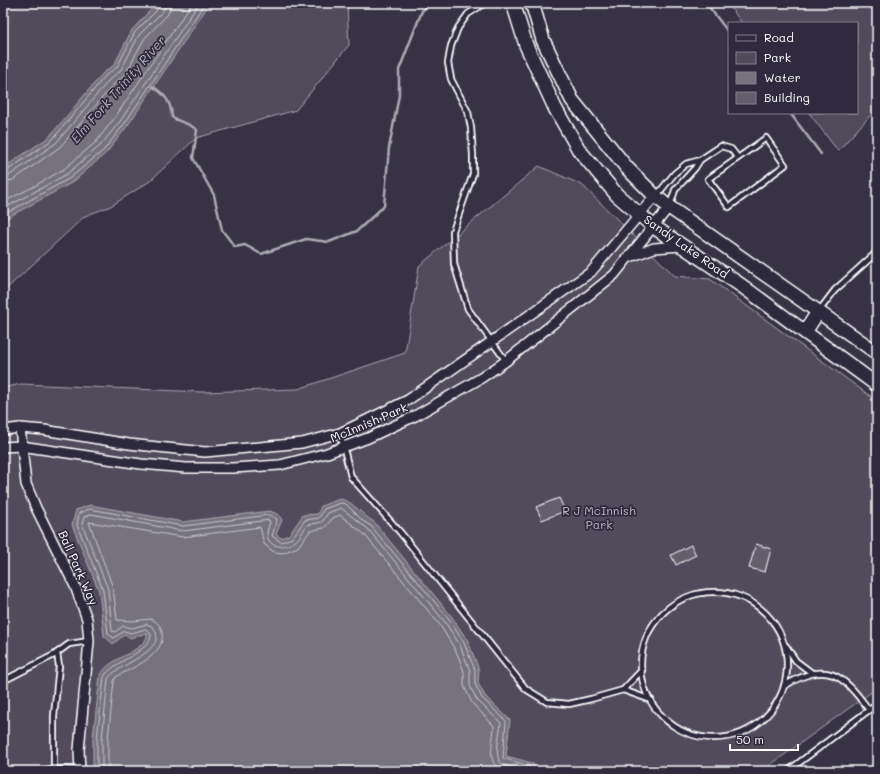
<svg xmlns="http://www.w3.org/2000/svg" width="880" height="774" font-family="Mali,sans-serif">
<rect width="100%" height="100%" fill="#373345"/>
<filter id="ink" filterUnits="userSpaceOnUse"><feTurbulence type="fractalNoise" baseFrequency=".025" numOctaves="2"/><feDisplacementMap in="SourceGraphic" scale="8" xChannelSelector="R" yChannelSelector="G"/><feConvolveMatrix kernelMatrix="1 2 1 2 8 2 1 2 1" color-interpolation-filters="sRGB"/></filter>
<g filter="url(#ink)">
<g fill="#514c5c" stroke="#a8a6ae">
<path d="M3,3H91L93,6L97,3H347L349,45L296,110L196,138L150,181L111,206L85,216L3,292Z"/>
<path d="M727,3H877V108L838,151L809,113H857V23H742Z"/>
<path d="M539,166L582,185L675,276L710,279L877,401V688L762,771H3V388L21,384L202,392L298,389L405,353L419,266Z"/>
</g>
<g fill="#76737f" stroke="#adabb2">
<path d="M157,3H210L128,125L107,152L73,182L3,220V168L49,137L104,72L114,65L132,30Z"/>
<path d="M340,499C353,501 362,515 374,522L452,617L468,641L479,670L478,683L485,696L510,720L506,756L532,763L538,771H93V738L100,676C110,656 140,654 147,637V633L130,638L125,634L113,644L104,636L99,591L72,525L76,510L90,505L183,522L270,511L279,515L282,520L276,534L281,538L289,535L303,515L318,514L321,506Z"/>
</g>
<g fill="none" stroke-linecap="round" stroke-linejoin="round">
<g stroke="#c8c7cc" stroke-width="1">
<path d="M3,171L8,170L52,140L106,75L117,67L135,32L159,8L160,3"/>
<path d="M3,176L10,175L56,143L110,79L121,70L139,35L163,11L166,3"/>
<path d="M3,182L13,180L60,147L114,84L126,73L144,39L168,14L172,3"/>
<path d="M3,202L33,187L64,169L96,142L116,116L192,3"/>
<path d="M3,209L67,174L100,146L121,120L199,3"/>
<path d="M3,215L70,178L104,150L125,123L205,3"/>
<path d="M97,771V739L104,677C112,661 152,652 151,634L146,629L131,633L124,631L114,638L108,634L103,590L77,525L79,513L90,509L183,526L269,515L277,519L272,536L281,542L292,538L305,520L319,518L324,509L341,503L346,504L363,521L371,526L449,619L464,643L475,670V684L482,698L506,721L503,758L529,766L533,771"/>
<path d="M102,771V739L108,679C116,664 171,651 153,627L147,624L132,628L123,626L115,632L112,631L108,589L82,524L84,517L91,514L183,531L269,520L270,522C269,526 267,530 267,534C268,549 285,548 294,542C300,539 303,530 307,525L322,522L328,513L341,508L368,529L445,622L460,645L470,671V686L477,700L501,723C500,733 493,758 502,764C509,768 519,768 527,771"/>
<path d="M108,771V739L114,681L116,677C132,667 166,656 162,632C161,626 157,621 150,619L133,621L117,620L113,588L89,522L183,537L260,527L264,544L274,552L283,553L298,547L310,531L324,528L333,518L340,515L364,534L440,625L454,648L459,658L464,672V686L472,703L494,726C494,741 484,765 504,771"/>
</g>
<g stroke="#adabb2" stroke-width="2.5">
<path d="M706,3L729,33"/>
<path d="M152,86C165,94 171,102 172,117C180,123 190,123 197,130L193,158L214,195L222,230L235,247L245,245L261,254L306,239L329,242L357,231L384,206L389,148L399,95V70L422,11L430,3"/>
<path d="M790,113L821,154"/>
</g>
</g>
<g fill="#635f6d" stroke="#fff">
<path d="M559,498L565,511L542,520L536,507Z"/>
<path d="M756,544L771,549L765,572L749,568Z"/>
<path d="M691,545L696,555L676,565L671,555Z"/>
</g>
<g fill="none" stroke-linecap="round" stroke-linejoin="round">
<g stroke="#fff" stroke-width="8">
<g id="service">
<path d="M485,3L468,14L458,28L451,46L448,63L451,79L468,112L471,128L473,155V174L453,231L454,264L468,309L506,361"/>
<path d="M657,195L675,173L686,164L700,160L721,146L731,149L738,158L708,179L729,207L785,165L766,138L738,158"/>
<path d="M670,206L675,190L695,168L700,160"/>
<path d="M819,311L835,290L877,252"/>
<path d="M340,433L351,477L400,532L526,689L547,702L569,704L591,699L623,690L642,670"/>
<circle cx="714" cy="665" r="73"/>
<path d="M786,646L796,661L812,673"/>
<path d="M3,681L54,655L69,644L89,641"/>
<path d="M784,686C828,660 842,674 869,710"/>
<path d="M623,690L651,700"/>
<path d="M54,769V716L59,666L57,653"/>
<path d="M46,771L50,769L80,770"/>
<path d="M788,771L877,704"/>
</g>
</g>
<g stroke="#fff" stroke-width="12">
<g id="minor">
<path d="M630,257L654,248L681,246"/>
<path d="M20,428L26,484L36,508L75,586L87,619L89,641L79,750L80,771"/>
<path d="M3,430L20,428L44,430L129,444L205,452L302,443L340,433L408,400L591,272L655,196"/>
<path d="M3,447L21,446L141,464L186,468H232L280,465L327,453L368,438L415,416L481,378L506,361L614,275L669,207"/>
</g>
</g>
<g stroke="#fff" stroke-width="16">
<g id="secondary">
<path d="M513,3L526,45L555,108L579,150L617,195L654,227L742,286L877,385"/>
<path d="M532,3L543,40L572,100L627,168L655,196L669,207L877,353"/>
<path d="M805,332L818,312"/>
</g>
</g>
<use href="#service" stroke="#2f2a3d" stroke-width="4.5"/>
<use href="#minor" stroke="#2f2a3d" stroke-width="9"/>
<use href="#secondary" stroke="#2f2a3d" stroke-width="13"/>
</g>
</g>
<g text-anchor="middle" stroke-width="3.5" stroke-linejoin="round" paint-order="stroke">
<g font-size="12" fill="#fff" stroke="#2f2a3d">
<text transform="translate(686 247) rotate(35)" y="4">Sandy Lake Road</text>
<text transform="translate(369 423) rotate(-23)" y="4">McInnish Park</text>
<text transform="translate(78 568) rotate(66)" y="4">Ball Park Way</text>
</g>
<g font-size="12" fill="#b9b7be" stroke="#2f2a3d">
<text x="599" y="515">R J McInnish<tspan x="599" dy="14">Park</tspan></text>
</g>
<g font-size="13" font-style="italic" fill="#b4b2b9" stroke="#2f2a3d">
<text transform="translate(118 89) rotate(-49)" y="5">Elm Fork Trinity River</text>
</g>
</g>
<rect width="880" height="774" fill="none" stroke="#2f2a3d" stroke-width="16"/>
<rect x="8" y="8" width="864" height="758" fill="none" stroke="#fff" stroke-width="1.5" filter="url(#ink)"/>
<rect x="728" y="22" width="130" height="92" fill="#2f2a3d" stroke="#827f8b"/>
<rect x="736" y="35" width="20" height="6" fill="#2f2a3d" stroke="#827f8b"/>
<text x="764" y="42" font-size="12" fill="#ffffff">Road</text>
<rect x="736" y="52" width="20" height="12" fill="#514c5c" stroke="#827f8b"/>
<text x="764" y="62" font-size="12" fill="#ffffff">Park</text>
<rect x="736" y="72" width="20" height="12" fill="#76737f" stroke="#827f8b"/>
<text x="764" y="82" font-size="12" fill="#ffffff">Water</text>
<rect x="736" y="92" width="20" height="12" fill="#635f6d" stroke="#827f8b"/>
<text x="764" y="102" font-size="12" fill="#ffffff">Building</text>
<path d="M730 744v6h68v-6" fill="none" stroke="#ffffff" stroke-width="2"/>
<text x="736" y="744" font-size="12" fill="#ffffff" stroke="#2f2a3d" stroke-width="3" paint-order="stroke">50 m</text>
</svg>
